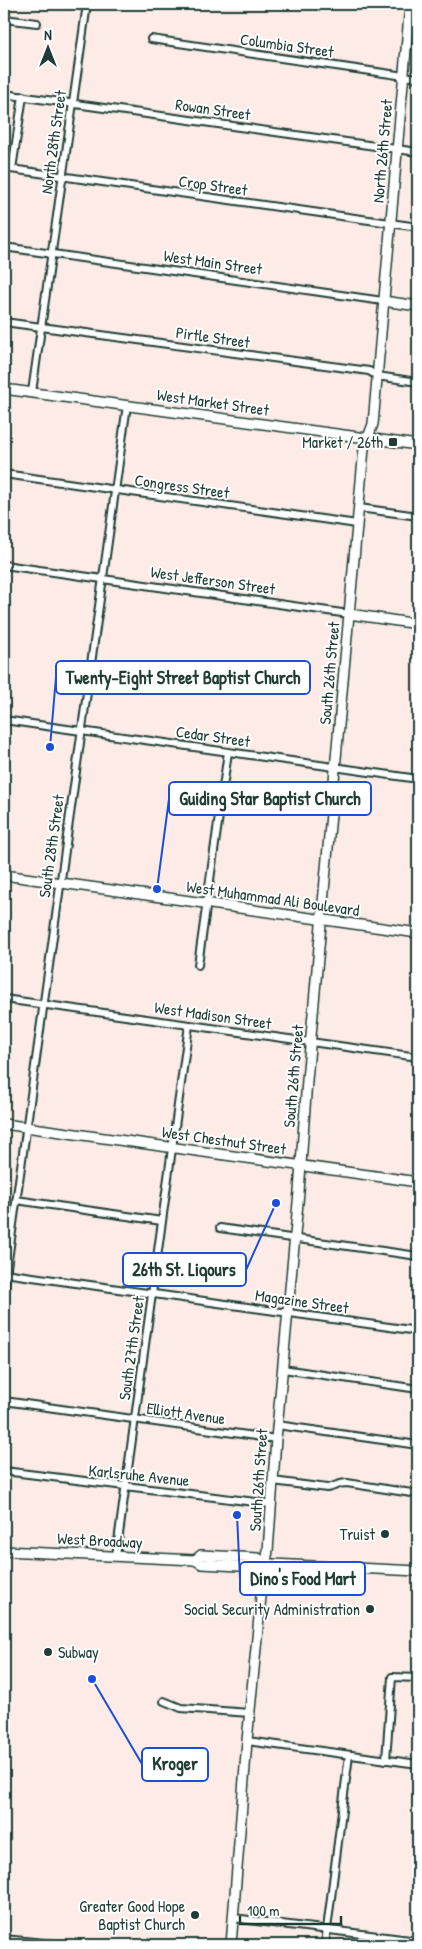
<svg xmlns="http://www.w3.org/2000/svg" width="422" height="1949" font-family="'Patrick Hand',sans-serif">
<rect width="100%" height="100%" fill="#fcebe6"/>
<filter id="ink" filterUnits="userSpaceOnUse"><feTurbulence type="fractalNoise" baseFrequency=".02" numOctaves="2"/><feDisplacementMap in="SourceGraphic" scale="10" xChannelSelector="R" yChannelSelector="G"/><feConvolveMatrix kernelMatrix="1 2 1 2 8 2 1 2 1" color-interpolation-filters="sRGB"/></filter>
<g filter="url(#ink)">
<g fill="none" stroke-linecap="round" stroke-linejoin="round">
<g stroke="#1f3d34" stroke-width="10">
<g id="street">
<path d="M4,19L37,23"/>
<path d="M151,39L418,78"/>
<path d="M4,94L418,152"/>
<path d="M4,168L418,227"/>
<path d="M12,169L23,96"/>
<path d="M4,247L383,301"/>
<path d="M4,322L369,371L377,376L418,382"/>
<path d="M32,392L87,4"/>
<path d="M4,474L357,524"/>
<path d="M359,508L418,516"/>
<path d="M4,565L349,614"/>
<path d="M4,720L418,779"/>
<path d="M198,965L228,752"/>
<path d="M4,999L418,1057"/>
<path d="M16,1200L162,1221"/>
<path d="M220,1228L418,1256"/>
<path d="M4,1273L418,1331"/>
<path d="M4,1289L127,405"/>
<path d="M283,1369L418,1389"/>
<path d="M4,1401L276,1439"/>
<path d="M277,1425L418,1445"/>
<path d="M4,1471L271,1504"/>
<path d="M273,1481L327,1488C334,1487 339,1483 347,1483L418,1494"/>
<path d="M116,1556L189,1025"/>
<path d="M164,1701L181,1708L250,1713"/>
<path d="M247,1741L418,1764"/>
<path d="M386,1760L392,1677L418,1678"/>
<path d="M233,1918L418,1941"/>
<path d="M4,1939L64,1945"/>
<path d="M325,1945L349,1755"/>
</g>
</g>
<g stroke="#1f3d34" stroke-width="12">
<g id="secondary">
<path d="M383,301L418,306"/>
<path d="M4,389L418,445"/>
<path d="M349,614L418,624"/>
<path d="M4,875L418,933"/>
<path d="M4,1124L418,1182"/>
<path d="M4,1551L195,1560L202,1564L258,1567L272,1564L418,1571"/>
<path d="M195,1560L201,1555L258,1558L266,1564"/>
<path d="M231,1945L247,1741L263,1576L268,1551L276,1439L299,1192L307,1080L364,448L373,424L410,4"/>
</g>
</g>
<use href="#street" stroke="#fff" stroke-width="6"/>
<use href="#secondary" stroke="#fff" stroke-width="9"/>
</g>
</g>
<g fill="#1f3d34" stroke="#fff" stroke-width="2">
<rect x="388" y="437" width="10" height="10" rx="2.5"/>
<circle cx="385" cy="1534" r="5"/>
<circle cx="370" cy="1609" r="5"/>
<circle cx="48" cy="1652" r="5"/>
<circle cx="195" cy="1915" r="5"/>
</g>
<g text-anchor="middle" stroke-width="4" stroke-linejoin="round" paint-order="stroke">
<g font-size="16" fill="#1f3d34" stroke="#fff">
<text transform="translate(287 45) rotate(8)" y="6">Columbia Street</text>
<text transform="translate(213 109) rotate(8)" y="6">Rowan Street</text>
<text transform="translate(53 142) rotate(-82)" y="6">North 28th Street</text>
<text transform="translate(382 151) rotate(-85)" y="6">North 26th Street</text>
<text transform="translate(213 185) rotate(8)" y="6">Crop Street</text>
<text transform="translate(213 262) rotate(8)" y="6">West Main Street</text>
<text transform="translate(213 337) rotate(8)" y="6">Pirtle Street</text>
<text transform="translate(213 402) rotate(8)" y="6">West Market Street</text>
<text transform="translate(182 486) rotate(8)" y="6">Congress Street</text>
<text transform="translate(213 580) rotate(8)" y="6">West Jefferson Street</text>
<text transform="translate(329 673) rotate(-85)" y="6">South 26th Street</text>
<text transform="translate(213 736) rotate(8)" y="6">Cedar Street</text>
<text transform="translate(51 846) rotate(-82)" y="6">South 28th Street</text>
<text transform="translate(273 898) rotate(8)" y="6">West Muhammad Ali Boulevard</text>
<text transform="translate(213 1015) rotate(8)" y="6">West Madison Street</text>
<text transform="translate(293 1076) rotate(-85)" y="6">South 26th Street</text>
<text transform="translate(224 1140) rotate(8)" y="6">West Chestnut Street</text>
<text transform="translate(302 1301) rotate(8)" y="6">Magazine Street</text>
<text transform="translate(131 1348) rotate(-82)" y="6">South 27th Street</text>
<text transform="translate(186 1413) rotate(8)" y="6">Elliott Avenue</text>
<text transform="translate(139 1475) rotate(6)" y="6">Karlsruhe Avenue</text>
<text transform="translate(258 1480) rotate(-86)" y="6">South 26th Street</text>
<text transform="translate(100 1540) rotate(3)" y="6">West Broadway</text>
</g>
<g font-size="16" fill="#1f3d34" stroke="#fff" text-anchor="end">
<text x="383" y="448">Market / 26th</text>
<text x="375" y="1540">Truist</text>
<text x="360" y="1615">Social Security Administration</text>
<text x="58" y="1658" text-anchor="start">Subway</text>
<text x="185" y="1912">Greater Good Hope<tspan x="185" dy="18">Baptist Church</tspan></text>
</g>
</g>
<path fill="none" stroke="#1d4ed8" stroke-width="2" d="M50 747L56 677M157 889L169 799M276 1203L246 1270M237 1515L240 1579M92 1679L142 1764"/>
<g fill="#1d4ed8" stroke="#fff" stroke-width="2">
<circle cx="50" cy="747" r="5"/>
<circle cx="157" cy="889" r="5"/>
<circle cx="276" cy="1203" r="5"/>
<circle cx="237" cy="1515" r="5"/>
<circle cx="92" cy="1679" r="5"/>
</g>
<g fill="#fff" stroke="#1d4ed8" stroke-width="2">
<rect x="56" y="661" width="254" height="33" rx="5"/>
<rect x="169" y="782" width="202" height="33" rx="5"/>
<rect x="123" y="1253" width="123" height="33" rx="5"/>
<rect x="240" y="1562" width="125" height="33" rx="5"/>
<rect x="142" y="1748" width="66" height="33" rx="5"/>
</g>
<g font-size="18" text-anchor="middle" font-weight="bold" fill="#1f3d34">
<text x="183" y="684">Twenty-Eight Street Baptist Church</text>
<text x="270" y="805">Guiding Star Baptist Church</text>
<text x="184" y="1276">26th St. Liqours</text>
<text x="303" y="1585">Dino's Food Mart</text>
<text x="175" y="1770">Kroger</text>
</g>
<rect width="422" height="1949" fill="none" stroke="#fff" stroke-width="20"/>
<rect x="10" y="10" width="402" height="1929" fill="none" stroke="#1f3d34" stroke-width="2" filter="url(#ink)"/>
<g transform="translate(48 48)" stroke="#ffffff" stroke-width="4" paint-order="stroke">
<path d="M0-4L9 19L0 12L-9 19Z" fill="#1f3d34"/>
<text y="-8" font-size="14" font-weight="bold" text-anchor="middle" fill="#1f3d34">N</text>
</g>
<path d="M240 1916v8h101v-8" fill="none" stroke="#1f3d34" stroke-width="2.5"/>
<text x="247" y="1916" font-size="15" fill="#1f3d34" stroke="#ffffff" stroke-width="4" paint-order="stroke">100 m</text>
</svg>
